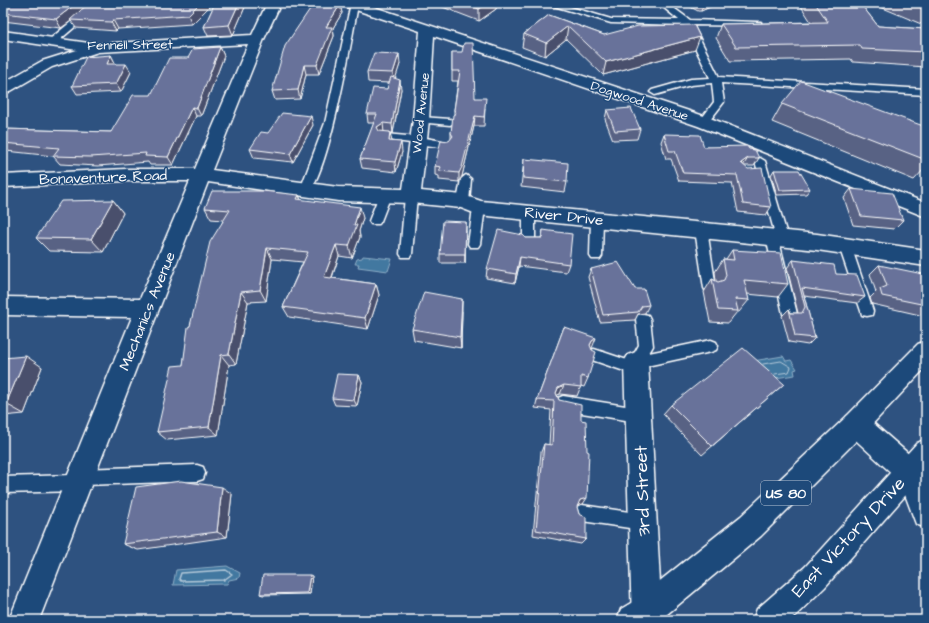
<svg xmlns="http://www.w3.org/2000/svg" width="929" height="623" font-family="'Architects Daughter',sans-serif">
<rect width="100%" height="100%" fill="#2e5280"/>
<filter id="ink" filterUnits="userSpaceOnUse"><feTurbulence type="fractalNoise" baseFrequency=".025" numOctaves="2"/><feDisplacementMap in="SourceGraphic" scale="8" xChannelSelector="R" yChannelSelector="G"/><feConvolveMatrix kernelMatrix="1 2 1 2 8 2 1 2 1" color-interpolation-filters="sRGB"/></filter>
<g filter="url(#ink)">
<g fill="#4378a0" stroke="#8eaec6">
<path d="M363,256L392,259L388,271L358,267L359,264H355L357,259L362,258Z"/>
<path d="M783,356L786,361L791,360L797,369L794,370L795,375L762,380L753,361Z"/>
<path d="M227,566L240,573L239,578L229,580L227,584L173,585L176,570Z"/>
</g>
<g fill="none" stroke-linecap="round" stroke-linejoin="round">
<path stroke="#b4c9d9" stroke-width="1" d="M763,364L781,361L791,367L789,372L775,374"/>
<path stroke="#b4c9d9" stroke-width="1.5" d="M226,570L232,574L224,580L181,581L179,579L181,573Z"/>
<g stroke="#fff" stroke-width="3">
<g id="lane">
<path d="M351,3L358,5C353,31 327,188 305,194L300,190L325,123Z"/>
<path d="M544,3H557L611,19L679,20L658,3H667L690,20L758,22H761V26L693,25L719,77L926,89V95L721,83L724,102L707,124L704,125L699,122L714,102L712,83L691,85L655,95L650,92L652,90L691,79L710,78L684,25L611,23Z"/>
<path d="M83,12L90,14L56,43H50V39Z"/>
<path d="M421,117L450,119L455,122L450,125L418,122L416,120L418,118Z"/>
<path d="M385,134L418,137C425,138 449,141 452,145L447,148L381,139L380,137Z"/>
<path d="M760,158L765,161L788,238L786,241H779L797,314L795,318L790,319L785,318L783,314L766,237L768,234H775L755,161Z"/>
<path d="M466,175L471,179L469,202L463,206L457,202L461,179Z"/>
<path d="M385,191L391,195L381,221L379,224H371L369,221L379,195Z"/>
<path d="M411,192L417,196L412,254L410,257H402L400,254L405,196Z"/>
<path d="M479,204L485,208L480,244L478,247H470L468,244L473,208Z"/>
<path d="M529,209L535,213V243L533,246H525L523,243V213Z"/>
<path d="M597,215L603,219L602,256L600,259H592L590,256L591,219Z"/>
<path d="M701,226L705,227L707,230L716,288L714,292L710,293L706,292L704,288L695,230L697,227Z"/>
<path d="M845,241L849,243L851,246L873,311L872,315L867,316L862,315L861,311L839,246L841,243Z"/>
<path d="M643,314L648,315L650,319L653,346L649,353L711,340L716,342L718,346L716,350L711,352L642,367L641,373L636,375L589,359L587,355L589,351L594,349L630,361L639,345L636,319L638,315Z"/>
<path d="M563,396L638,408L643,410L645,415L643,420L638,422L563,410L558,408L556,403L558,398Z"/>
<path d="M197,465L203,467L205,473L203,479L197,481L85,485L84,489L78,491L3,493V477L73,475L74,471L80,469Z"/>
<path d="M582,505L643,514L649,516L651,522L649,528L643,530L582,521L576,519L574,513L576,507Z"/>
</g>
</g>
<g stroke="#fff" stroke-width="3">
<g id="street">
<path d="M267,3H281L264,39L212,170L338,187L403,189L413,120L420,31L344,6L342,3H362L710,118L926,203V217L698,126L434,36L429,120L421,191L463,195L481,201L817,234L926,250V266L817,250L479,215L461,208L411,203L338,201L208,182L39,620H9L132,317L3,315V297L140,299L190,181H126L3,187V175L126,169H195L248,44L98,52L52,67L9,92L3,94V83L42,61L77,50L3,39V31L96,44L252,35Z"/>
<path d="M636,352L644,355L648,362L662,620H632L624,362L628,355Z"/>
<path d="M856,412L865,416L919,463L926,479V528L916,524L900,481L847,432L843,424L847,416Z"/>
</g>
</g>
<g stroke="#fff" stroke-width="3">
<g id="primary">
<path d="M926,341V367L865,432L761,536L660,620H617L621,609L636,600L741,516L847,416L918,344Z"/>
<path d="M926,439V472L825,587L791,620H753L757,609L805,567L917,443Z"/>
</g>
</g>
<use href="#lane" fill="#1f4a7a" fill-rule="evenodd"/>
<use href="#street" fill="#1f4a7a" fill-rule="evenodd"/>
<use href="#primary" fill="#1f4a7a" fill-rule="evenodd"/>
</g>
<g fill="#596284" stroke="#fff">
<path d="M3,3H47V5H51L54,3H213L192,24L118,29L116,31L76,28L71,21L61,28L3,21Z"/>
<path d="M215,3H244L245,7L233,35L208,36L204,27Z"/>
<path d="M432,3H497L496,9L479,21Z"/>
<path d="M683,3H719L701,11H698Z"/>
<path d="M799,3H860L878,26L926,29V67L853,62L851,59L730,61L716,38L721,24L811,22Z"/>
<path d="M871,3H926V26Z"/>
<path d="M340,5L342,13L333,28L334,36L319,74H306L300,99L275,100L272,91Z"/>
<path d="M549,15L604,35L695,50L603,75L566,39L545,56L522,47L524,34Z"/>
<path d="M220,47L224,56L201,116H196L173,165H150L148,162L98,166L60,164L53,156L6,151L3,147V129L111,132L151,95L188,58Z"/>
<path d="M452,52L475,98L485,108L484,126H474L462,176L459,182L439,180V176L435,175V166L451,139V133L454,115V110L458,81H452Z"/>
<path d="M111,55L115,63V64L131,72L121,92L77,94L72,86Z"/>
<path d="M400,64L395,78L401,89L393,133H390L392,142L402,152L396,172L362,168L360,159L374,123H368L367,114L387,89L389,83L368,82L367,72Z"/>
<path d="M782,104L926,127V167L914,180L772,122Z"/>
<path d="M607,110L640,129L637,139L613,140L605,119Z"/>
<path d="M313,125L293,162L254,158L250,149L268,133Z"/>
<path d="M664,134L704,147L749,149L759,158L754,166H744L771,207L766,215L738,212L732,183L679,181L671,159H666L661,142Z"/>
<path d="M524,159L567,182L565,192L521,187Z"/>
<path d="M774,170L810,189L806,194L777,195L771,175Z"/>
<path d="M851,189L903,220L894,229L853,225L844,198Z"/>
<path d="M299,195L301,200L363,218L359,231L360,237L352,258L339,256L332,278L376,284L379,295L368,329L289,317L283,307L303,262L272,259L266,301L248,302L236,364L229,365L218,435L167,440L157,432L183,365L190,326L223,220L211,219L205,208Z"/>
<path d="M113,200L123,213L103,252L49,251L36,238Z"/>
<path d="M543,230L569,264L566,272L519,266L515,283L486,278L487,269L526,238H541Z"/>
<path d="M466,231L465,263H440V254Z"/>
<path d="M732,250L788,284L778,297L747,294L749,300L739,312H737L728,323L710,322L704,292L712,279L716,281L715,272L723,259H726Z"/>
<path d="M793,260L836,274L865,297L857,303L804,296L815,338L808,345L789,342L782,316L789,309L791,313H798L787,268Z"/>
<path d="M879,265L926,287V310L920,315L872,304L870,298L876,292L870,274Z"/>
<path d="M591,269L635,289L649,305L645,313L638,314L635,320L600,322L588,277Z"/>
<path d="M462,311L461,348L414,340L412,329Z"/>
<path d="M564,327L592,348L591,349L588,378L584,387L581,386L577,396L560,394L557,395L559,400L581,420L583,504L578,505L577,507L586,539L581,544L533,535L541,452L544,444L549,445L551,410L535,408L537,400Z"/>
<path d="M3,358L42,367L24,414L3,416Z"/>
<path d="M359,375L362,382L357,406L335,405L332,398Z"/>
<path d="M784,384L702,455L663,414L671,405Z"/>
<path d="M232,494L227,537L138,550L123,544Z"/>
<path d="M312,576L310,594L263,595L260,594Z"/>
</g>
<g fill="#49506c" stroke="#fff">
<path d="M77,3H83L86,9L70,20L71,21L61,28L56,19Z"/>
<path d="M200,3H213L192,24L188,15Z"/>
<path d="M239,3H244L245,7L233,35L229,25Z"/>
<path d="M488,3H497L496,9L479,21V9Z"/>
<path d="M704,3H719L701,11Z"/>
<path d="M340,5L342,13L333,28L334,36L319,74L317,65L326,27Z"/>
<path d="M113,20L118,29L116,31L111,22Z"/>
<path d="M568,26L566,39L545,56L546,43Z"/>
<path d="M700,37L695,50L603,75L606,62Z"/>
<path d="M220,47L224,56L201,116L197,108Z"/>
<path d="M399,54L400,64L394,83L393,73Z"/>
<path d="M111,55L115,63L112,72L107,64Z"/>
<path d="M126,64L131,72L121,92L116,84Z"/>
<path d="M304,65L306,74L300,99L298,90Z"/>
<path d="M400,80L401,89L393,133L392,124Z"/>
<path d="M192,107L196,116L173,165L168,157Z"/>
<path d="M311,116L313,125L293,162L290,154Z"/>
<path d="M475,116L474,126L462,176L459,182V173Z"/>
<path d="M383,123L384,133L379,137L377,127Z"/>
<path d="M390,132L392,142L389,141Z"/>
<path d="M401,142L402,152L396,172L395,162Z"/>
<path d="M748,158L743,166L741,163Z"/>
<path d="M299,195L303,207L297,199Z"/>
<path d="M113,200L123,213L103,252L91,239Z"/>
<path d="M360,207L363,218L359,231L360,237L352,258L349,246L354,225Z"/>
<path d="M466,222V231L465,263V254Z"/>
<path d="M336,245L339,256L328,288L324,277Z"/>
<path d="M267,248L272,259L266,301L260,290Z"/>
<path d="M520,257L519,266L515,283L516,274Z"/>
<path d="M376,284L379,295L368,329L365,318Z"/>
<path d="M241,292L248,302L236,364L229,354Z"/>
<path d="M462,299V311L461,348L460,337Z"/>
<path d="M596,338L592,348L588,350L592,341Z"/>
<path d="M221,355L229,365L218,435L209,427Z"/>
<path d="M26,356L42,367L24,414L6,404Z"/>
<path d="M359,375L362,382L357,406L354,400Z"/>
<path d="M564,385L560,394L555,396L558,388Z"/>
<path d="M222,487L232,494L227,537L217,532Z"/>
<path d="M587,498L583,504L576,506L580,500Z"/>
<path d="M310,575L312,576L310,594L307,593Z"/>
</g>
<g fill="#68729a" stroke="#fff">
<path d="M3,3H41L51,5L54,3H77L56,19L3,13Z"/>
<path d="M89,3H200L188,15L113,20L111,22L70,20Z"/>
<path d="M215,3H239L229,25L204,27Z"/>
<path d="M314,3H323L340,5L326,27H332L317,65H304L298,90L272,91L285,46Z"/>
<path d="M464,3H488L479,9Z"/>
<path d="M815,3H860L878,26L926,29V52L862,49L860,45L736,47L721,24L828,22Z"/>
<path d="M912,3H926V9Z"/>
<path d="M549,15L604,35L638,26L694,25L700,37L606,62L568,26L546,43L524,34Z"/>
<path d="M464,43H473L475,98H486L484,117L475,116L462,167L459,173L439,171L441,167L435,166L441,140L449,141L453,136L451,133L453,115L456,113L454,110L460,71H452V52H462Z"/>
<path d="M220,47L197,108L192,107L168,157L145,156L146,153L91,157L53,156L59,148L3,143V129L111,132L133,95H151L169,58H188L193,49Z"/>
<path d="M374,53L399,54L393,73L367,72Z"/>
<path d="M111,55L107,64H126L116,84L72,86L86,57Z"/>
<path d="M391,77L400,80L392,124L383,123L377,127L379,131L390,132L389,141L401,142L395,162L360,159L377,114H367L373,88L387,89Z"/>
<path d="M801,81L926,127V160L782,104Z"/>
<path d="M631,108L640,129L615,131L607,110Z"/>
<path d="M282,113L311,116L290,154L250,149L261,132L268,133Z"/>
<path d="M664,134L700,135L704,147L747,146L749,149L755,150L759,158H748L741,163L748,169L762,168L771,207L743,204L737,175L683,173L675,151H669Z"/>
<path d="M524,159L568,163L567,182L523,178Z"/>
<path d="M774,170H799L810,189L780,190Z"/>
<path d="M851,189L892,193L903,220L861,216Z"/>
<path d="M212,191H263L299,195L297,199L360,207L354,225H357L349,246L336,245L324,277L376,284L365,318L283,307L308,252L267,248L260,290L241,292L229,354L221,355L209,427L157,432L172,366L183,365L188,327L190,326L210,242L230,210L205,208Z"/>
<path d="M113,200L91,239L36,238L61,201Z"/>
<path d="M443,221L466,222L465,254H440Z"/>
<path d="M498,230L523,235L526,238H542L543,230L572,234L569,264L520,257L516,274L487,269Z"/>
<path d="M732,250L781,253L788,284L744,280L749,300L735,299L738,311L718,310L712,279L718,282L724,280L726,275L723,259L734,260Z"/>
<path d="M793,260L834,265L836,274L857,275L865,297L802,288L815,338L795,336L789,309L791,313H802L805,307Z"/>
<path d="M618,262L635,289H644L649,305L642,306L638,312L603,315L591,269Z"/>
<path d="M879,265L923,274L926,287V305L882,296L880,289L887,286Z"/>
<path d="M424,292L462,299L460,337L412,329Z"/>
<path d="M564,327L596,338L592,341L590,345L592,350L596,352L588,378L581,376V387L564,385L558,388L556,393L559,400L581,405V420L586,421L587,451L589,452L587,498L580,500L577,507L579,514L586,517V539L536,530L544,444L552,445L554,401L537,400Z"/>
<path d="M743,348L784,384L712,446L671,405Z"/>
<path d="M26,356L6,404L3,405V358Z"/>
<path d="M337,374L359,375L354,400L332,398Z"/>
<path d="M181,481L222,487L217,532L123,544L136,487Z"/>
<path d="M263,575H310L307,593L260,594Z"/>
</g>
</g>
<g text-anchor="middle" stroke-width="3" stroke-linejoin="round" paint-order="stroke">
<g font-size="13" fill="#fff" stroke="#1f4a7a">
<text transform="translate(130 44) rotate(-1)" y="5">Fennell Street</text>
<text transform="translate(640 100) rotate(18)" y="5">Dogwood Avenue</text>
<text transform="translate(420 113) rotate(-84)" y="5">Wood Avenue</text>
</g>
<rect fill="#1f4a7a" stroke="#bcc9d7" stroke-width="1" x="761" y="481" width="50" height="24" rx="3"/>
<g font-size="14" font-weight="bold" fill="#fff">
<text x="786" y="498">US 80</text>
</g>
<g font-size="15" fill="#fff" stroke="#1f4a7a">
<text transform="translate(103 177) rotate(-2)" y="5">Bonaventure Road</text>
<text transform="translate(564 216) rotate(6)" y="5">River Drive</text>
<text transform="translate(147 311) rotate(-68)" y="5">Mechanics Avenue</text>
</g>
<g font-size="18" fill="#fff" stroke="#1f4a7a">
<text transform="translate(642 491) rotate(-92)" y="6">3rd Street</text>
<text transform="translate(848 537) rotate(-47)" y="6">East Victory Drive</text>
</g>
</g>
<rect width="929" height="623" fill="none" stroke="#1f4a7a" stroke-width="16"/>
<rect x="8" y="8" width="913" height="607" fill="none" stroke="#fff" stroke-width="1.5" filter="url(#ink)"/>
</svg>
